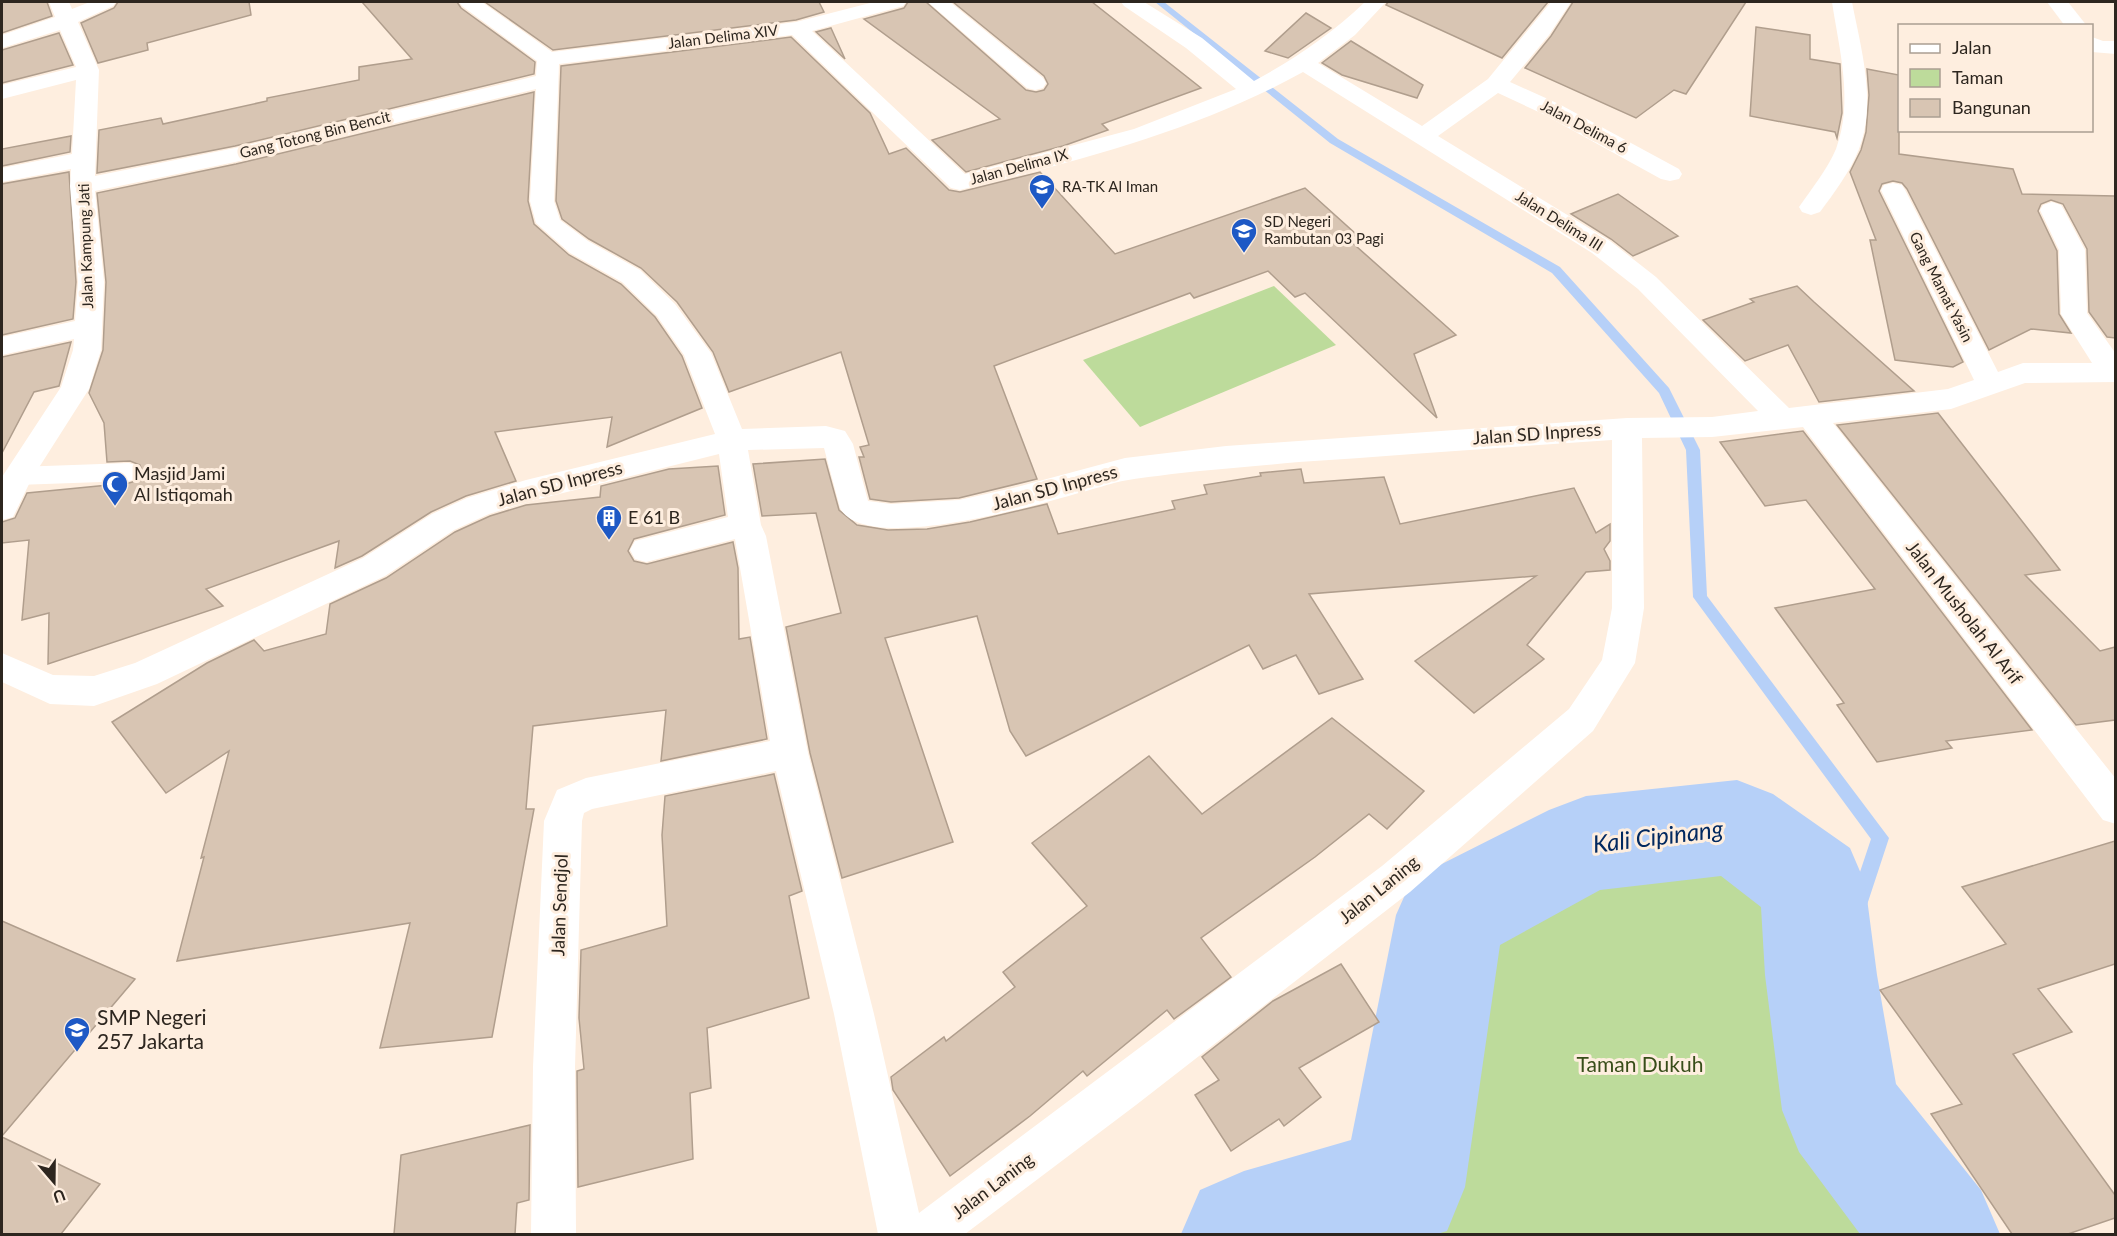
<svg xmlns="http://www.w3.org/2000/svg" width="2117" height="1236" font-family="Lato,sans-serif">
<rect width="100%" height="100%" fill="#feeedf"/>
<g fill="#bddb9b">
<path d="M1274,286L1336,345L1140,427L1083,360Z"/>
<path d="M1738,837L1800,882L1807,1041L1842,1132L1906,1234H1288L1405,1196L1436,1170L1453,1146L1471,1085V1020L1464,967L1471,919L1523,885L1609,858L1685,840Z"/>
</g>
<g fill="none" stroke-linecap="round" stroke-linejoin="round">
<path fill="#b6d0f8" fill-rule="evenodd" d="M1155,2H1164L1338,139L1560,267L1669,388L1700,450L1707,596L1889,838L1866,908L1827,981L1821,984L1815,981L1812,975L1849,905L1871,839L1693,597L1686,450L1659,393L1552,273L1330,143Z"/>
<path fill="#b6d0f8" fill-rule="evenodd" d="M1737,780L1773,794L1850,848L1865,883L1877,975L1896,1084L1981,1190L2000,1234H1860L1799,1152L1782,1110L1765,975L1761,907L1721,876L1600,890L1500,945L1465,1187L1447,1231L1437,1234H1181L1200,1190L1244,1171L1351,1140L1396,915L1412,879L1549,810L1586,796Z"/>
</g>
<g fill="#d8c5b3" stroke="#b09e8d" stroke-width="1.5">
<path d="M2,2H47L52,16L2,33Z"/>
<path d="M118,2H249L251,15L147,43L148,50L98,63L81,23L114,8Z"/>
<path d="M362,2H457L461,8L535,62L534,74L235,146L97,173L99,130L161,118L163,124L267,101V98L359,80V67L412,59Z"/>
<path d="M485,2H819L824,12L796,20L553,50Z"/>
<path d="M908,2H926L1026,90L1036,92L1044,90L1048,84L1044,76L953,2H1092L1201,88L1102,124L1108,130L1063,146L966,172L932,140L1000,119L864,19L904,8Z"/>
<path d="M1388,2H1548L1502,58L1386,5Z"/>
<path d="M1573,2H1746L1686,94L1674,90L1636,118L1525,68L1551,36Z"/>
<path d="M1306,13L1331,28L1288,58L1265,51Z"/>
<path d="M1756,27L1810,35V59L1840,64L1842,113L1837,138L1835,132L1750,116Z"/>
<path d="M831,28L845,59L816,32Z"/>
<path d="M59,33L73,65L2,83V50Z"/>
<path d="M791,37L870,113L889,154L906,148L949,190L960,192L1040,172L1115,254L1305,188L1357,235L1347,238L1456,335L1414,354L1437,418L1305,293L1295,297L1268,271L1194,298L1190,293L994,366L1037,479L959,498L891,502L870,499L859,457H864L860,447L869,445L841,352L729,392L713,352L677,302L641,268L589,239L562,219L556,201L561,66Z"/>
<path d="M1351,41L1423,85L1417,98L1342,75L1322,63Z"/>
<path d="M1867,69L1899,75V154L2013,169L2022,194L2115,196V338L2107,337L2089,312L2087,249L2063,204L2051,200L2041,204L2038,211L2057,251L2059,314L2071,333L2031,329L1989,350L1907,189L1902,183L1893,181L1882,184L1879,191L1963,362L1953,367L1895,360L1870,240H1876L1850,172L1861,150L1866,132L1869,95Z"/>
<path d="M534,92L528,201L534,224L569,255L621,284L655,317L682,356L702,408L607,447L612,417L495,432L516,481L466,496L431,512L362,556L335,568L339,541L206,589L223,606L48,664L49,613L22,620L29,540L2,543V522L15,518L27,493L129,483L139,480L143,473L140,465L130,461L107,462L104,423L89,393L103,350L106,282L97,193L236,164Z"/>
<path d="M71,136L70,152L2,166V149Z"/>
<path d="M69,172L76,282L73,319L2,335V184Z"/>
<path d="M1618,194L1678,236L1633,256L1611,239L1571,214Z"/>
<path d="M1797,286L1814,302L1914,391L1819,402L1788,345L1745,361L1703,320L1754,302L1750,299Z"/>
<path d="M71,342L59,386L34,392L2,453V357Z"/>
<path d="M1938,413L2060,570L2025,575L2100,651L2115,647V720L2076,725L1837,425Z"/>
<path d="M1803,431L2032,730L1946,741L1952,748L1877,762L1837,705L1844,703L1775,608L1875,589L1806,500L1765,506L1720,442Z"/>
<path d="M825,459L839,510L857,525L888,530L927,529L970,522L1047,504L1058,534L1175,509L1172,501L1207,494L1204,485L1261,476L1260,473L1301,469L1304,483L1384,477L1400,524L1574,488L1596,533L1610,524V541L1604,549L1610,561V570L1586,572L1527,645L1544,659L1474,713L1415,661L1536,576L1309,594L1363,679L1319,694L1296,655L1263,669L1249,645L1026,756L1010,731L977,616L885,638L953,842L842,878L810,753L786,627L841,613L816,513L762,516L753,464Z"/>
<path d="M718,466L725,515L634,539L628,551L634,561L647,564L733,542L738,568L739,639L750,637L767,739L661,761L666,710L533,726L526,809H534L492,1037L380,1048L410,923L177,961L204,857L201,858L229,751L166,793L112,722L207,663L254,640L264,651L326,634L330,604L386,578L455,532L490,516L526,505L600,497L601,486L669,469Z"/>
<path d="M1332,718L1424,791L1387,829L1369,814L1315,857L1201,938L1231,977L1174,1019L1167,1010L1087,1076L1083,1071L1030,1116L950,1176L893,1090L891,1077L944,1037L946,1041L1015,987L1003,972L1087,906L1032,843L1149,756L1202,814Z"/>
<path d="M774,774L802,891L789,896L809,998L707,1028L711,1088L690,1093L693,1159L578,1187L577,1071L584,1069L579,1018L581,950L667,926L662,835L665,796Z"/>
<path d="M2115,841V964L2038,989L2072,1032L2013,1054L2115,1195V1218L2068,1234H2012L1931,1114L1962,1104L1880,990L2006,944L1962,887Z"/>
<path d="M2,921L135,979L2,1136Z"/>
<path d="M1341,964L1379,1022L1299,1068L1321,1097L1284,1126L1279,1119L1231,1151L1195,1095L1219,1080L1202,1057L1273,1001Z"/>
<path d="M530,1125L529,1200L517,1203L515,1234H394L401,1155Z"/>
<path d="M2,1137L100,1184L61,1234H2Z"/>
</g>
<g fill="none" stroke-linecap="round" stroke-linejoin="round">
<path fill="#fff" fill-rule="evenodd" d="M129,463L138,466L141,472L138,478L129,481L17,485L8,482L5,476L8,470L17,467Z"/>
<g fill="#fff" fill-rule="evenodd">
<path d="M49,2H69L72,9L90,2H116L113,6L78,22L99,70L95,176L235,148L536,76L537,61L462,6L459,2H482L552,52L796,22L874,2H906L903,6L812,31L965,174L1134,129L1236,89L1186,48L1124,6L1121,2H1144L1202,38L1254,81C1295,59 1331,34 1365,2H1386L1355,35L1318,63L1422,126L1488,79L1551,2H1571L1549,35L1510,82L1559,104L1679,169L1682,174L1679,179L1670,181L1661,179L1543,114L1498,93L1438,136L1610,241L1656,277L1789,408L1948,389L1974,380L1881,190L1884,185L1893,183L1902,185L1905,190L1998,372L2023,363H2092L2061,314L2059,250L2040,210L2043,205L2052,202L2061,205L2064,210L2085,250L2087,313L2116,354V382L2025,383L1951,409L1833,423L2116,779V824L2103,820L1803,427L1712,437L1642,438L1644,608L1635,663L1593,731L1410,892L1136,1105L965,1234H878L834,1014L776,771L592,809L584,813L582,821L575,1067L576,1234H531L533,1067L544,821L557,790L586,778L770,741L735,539L646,562L635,559L630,550L635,541L728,517L719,454L527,502L489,514L454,530L385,576L157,684L94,706L50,704L2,682V653L53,675L94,676L135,663L363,558L432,514L467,498L526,480L715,434L684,355L657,316L622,282L570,253L536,223L530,201L536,89L235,162L95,191L104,282L101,350L89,389L31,480L13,517L2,520V477L61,387L73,350L74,339L2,355V337L75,321L78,282L70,186L71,169L2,182V168L72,154L76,80L2,99V85L76,67L60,30L2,48V35L55,17ZM792,35L951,188L960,190C1077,161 1196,131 1303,72L1592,253L1638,289L1758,411L1712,417L1627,418L1226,446L1125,458L1013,488L959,500L891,504L868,501L853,444L845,431L826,426L742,429L711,353L675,304L640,270L588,241L560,220L554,201L559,64ZM1612,440V608L1602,660L1569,709L1382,866L919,1213L874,1014L808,753L766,536L761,525L748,450L824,448L840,508C868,560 1067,496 1114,483C1133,478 1153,477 1172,474C1215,469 1257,466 1299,462C1404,455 1508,447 1612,440Z"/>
<path d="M928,2H950L1043,78L1046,83L1043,88L1035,90L1027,88Z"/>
<path d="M1832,2H1852C1861,49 1877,103 1859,149C1850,172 1834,193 1820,212L1811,215L1802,212L1799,207C1812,188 1827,170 1836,149C1854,102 1839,49 1832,2Z"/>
<path d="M2047,2H2068L2087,26H2065Z"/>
<path d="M2092,37L2103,41H2116V54L2092,52Z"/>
</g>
</g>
<defs>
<g id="school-pin" transform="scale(1.35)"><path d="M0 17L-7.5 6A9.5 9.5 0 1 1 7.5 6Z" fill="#1e59c5" stroke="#feeedf"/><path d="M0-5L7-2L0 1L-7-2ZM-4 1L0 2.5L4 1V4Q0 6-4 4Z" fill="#fff"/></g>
<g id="mosque-pin" transform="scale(1.35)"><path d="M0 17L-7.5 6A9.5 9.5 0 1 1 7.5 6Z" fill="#1e59c5" stroke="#feeedf"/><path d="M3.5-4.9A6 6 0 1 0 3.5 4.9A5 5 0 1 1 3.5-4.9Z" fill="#fff"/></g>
<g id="building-pin" transform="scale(1.35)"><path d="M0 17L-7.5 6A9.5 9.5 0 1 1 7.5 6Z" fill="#1e59c5" stroke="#feeedf"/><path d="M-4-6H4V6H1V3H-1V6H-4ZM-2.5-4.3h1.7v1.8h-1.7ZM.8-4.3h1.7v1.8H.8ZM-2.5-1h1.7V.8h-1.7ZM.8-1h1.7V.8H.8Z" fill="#fff"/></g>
</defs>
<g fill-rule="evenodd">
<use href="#school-pin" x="1042" y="187"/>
<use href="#school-pin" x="1244" y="231"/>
<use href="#mosque-pin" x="115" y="484"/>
<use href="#building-pin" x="609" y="518"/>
<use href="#school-pin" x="77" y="1030"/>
</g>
<g text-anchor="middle" stroke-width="6" stroke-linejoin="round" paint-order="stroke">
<g font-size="15" fill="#2d261f" stroke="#feeedf">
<text transform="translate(723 37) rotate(-7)" y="5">Jalan Delima XIV</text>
<text transform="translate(1584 127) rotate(28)" y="5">Jalan Delima 6</text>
<text transform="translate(315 135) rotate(-14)" y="5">Gang Totong Bin Bencit</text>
<text transform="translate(1019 167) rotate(-15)" y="5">Jalan Delima IX</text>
<text transform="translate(1559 221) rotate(32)" y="5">Jalan Delima III</text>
<text transform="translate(86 246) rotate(-92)" y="5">Jalan Kampung Jati</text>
<text transform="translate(1941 287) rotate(63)" y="5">Gang Mamat Yasin</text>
</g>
<g font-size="15" fill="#2d261f" stroke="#feeedf" text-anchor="start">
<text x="1062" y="192">RA-TK Al Iman</text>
<text x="1264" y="227">SD Negeri<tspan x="1264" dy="17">Rambutan 03 Pagi</tspan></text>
</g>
<g font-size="18" fill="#2d261f" stroke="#feeedf">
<text transform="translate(1537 434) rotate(-4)" y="6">Jalan SD Inpress</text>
<text transform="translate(560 484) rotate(-15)" y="6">Jalan SD Inpress</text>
<text transform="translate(1055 488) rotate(-15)" y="6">Jalan SD Inpress</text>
<text transform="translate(1964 613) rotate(52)" y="6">Jalan Musholah Al Arif</text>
<text transform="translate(1379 890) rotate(-39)" y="6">Jalan Laning</text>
<text transform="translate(560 905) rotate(-88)" y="6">Jalan Sendjol</text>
<text transform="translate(993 1186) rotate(-37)" y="6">Jalan Laning</text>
</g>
<g font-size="18" fill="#2d261f" stroke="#feeedf" text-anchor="start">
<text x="134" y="480">Masjid Jami<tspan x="134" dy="21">Al Istiqomah</tspan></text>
<text x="628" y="524">E 61 B</text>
</g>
<g font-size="21" fill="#2d261f" stroke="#feeedf" text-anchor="start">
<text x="97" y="1025">SMP Negeri<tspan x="97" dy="24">257 Jakarta</tspan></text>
</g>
<g font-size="21" fill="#384d19" stroke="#feeedf">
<text x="1640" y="1072">Taman Dukuh</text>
</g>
<g font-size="24" font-style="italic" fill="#022960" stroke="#feeedf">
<text transform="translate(1658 837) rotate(-7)" y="8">Kali Cipinang</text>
</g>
</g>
<rect width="2117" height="1236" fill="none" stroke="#2d261f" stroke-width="6"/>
<rect x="1898" y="24" width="195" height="108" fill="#feeedf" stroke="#aa9e92" stroke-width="1.5"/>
<rect x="1910" y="44" width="30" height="9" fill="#ffffff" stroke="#aa9e92" stroke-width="1.5"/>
<text x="1952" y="54" font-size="18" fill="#2d261f">Jalan</text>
<rect x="1910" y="69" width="30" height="18" fill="#bddb9b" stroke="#aa9e92" stroke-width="1.5"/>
<text x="1952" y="84" font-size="18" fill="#2d261f">Taman</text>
<rect x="1910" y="99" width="30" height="18" fill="#d8c5b3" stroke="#aa9e92" stroke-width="1.5"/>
<text x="1952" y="114" font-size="18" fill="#2d261f">Bangunan</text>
<g transform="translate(54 1182) rotate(160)" stroke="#feeedf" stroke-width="4.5" paint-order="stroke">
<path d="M0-4.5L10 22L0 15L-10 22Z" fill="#2d261f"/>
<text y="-9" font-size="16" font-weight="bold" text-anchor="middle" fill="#2d261f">U</text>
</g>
</svg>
